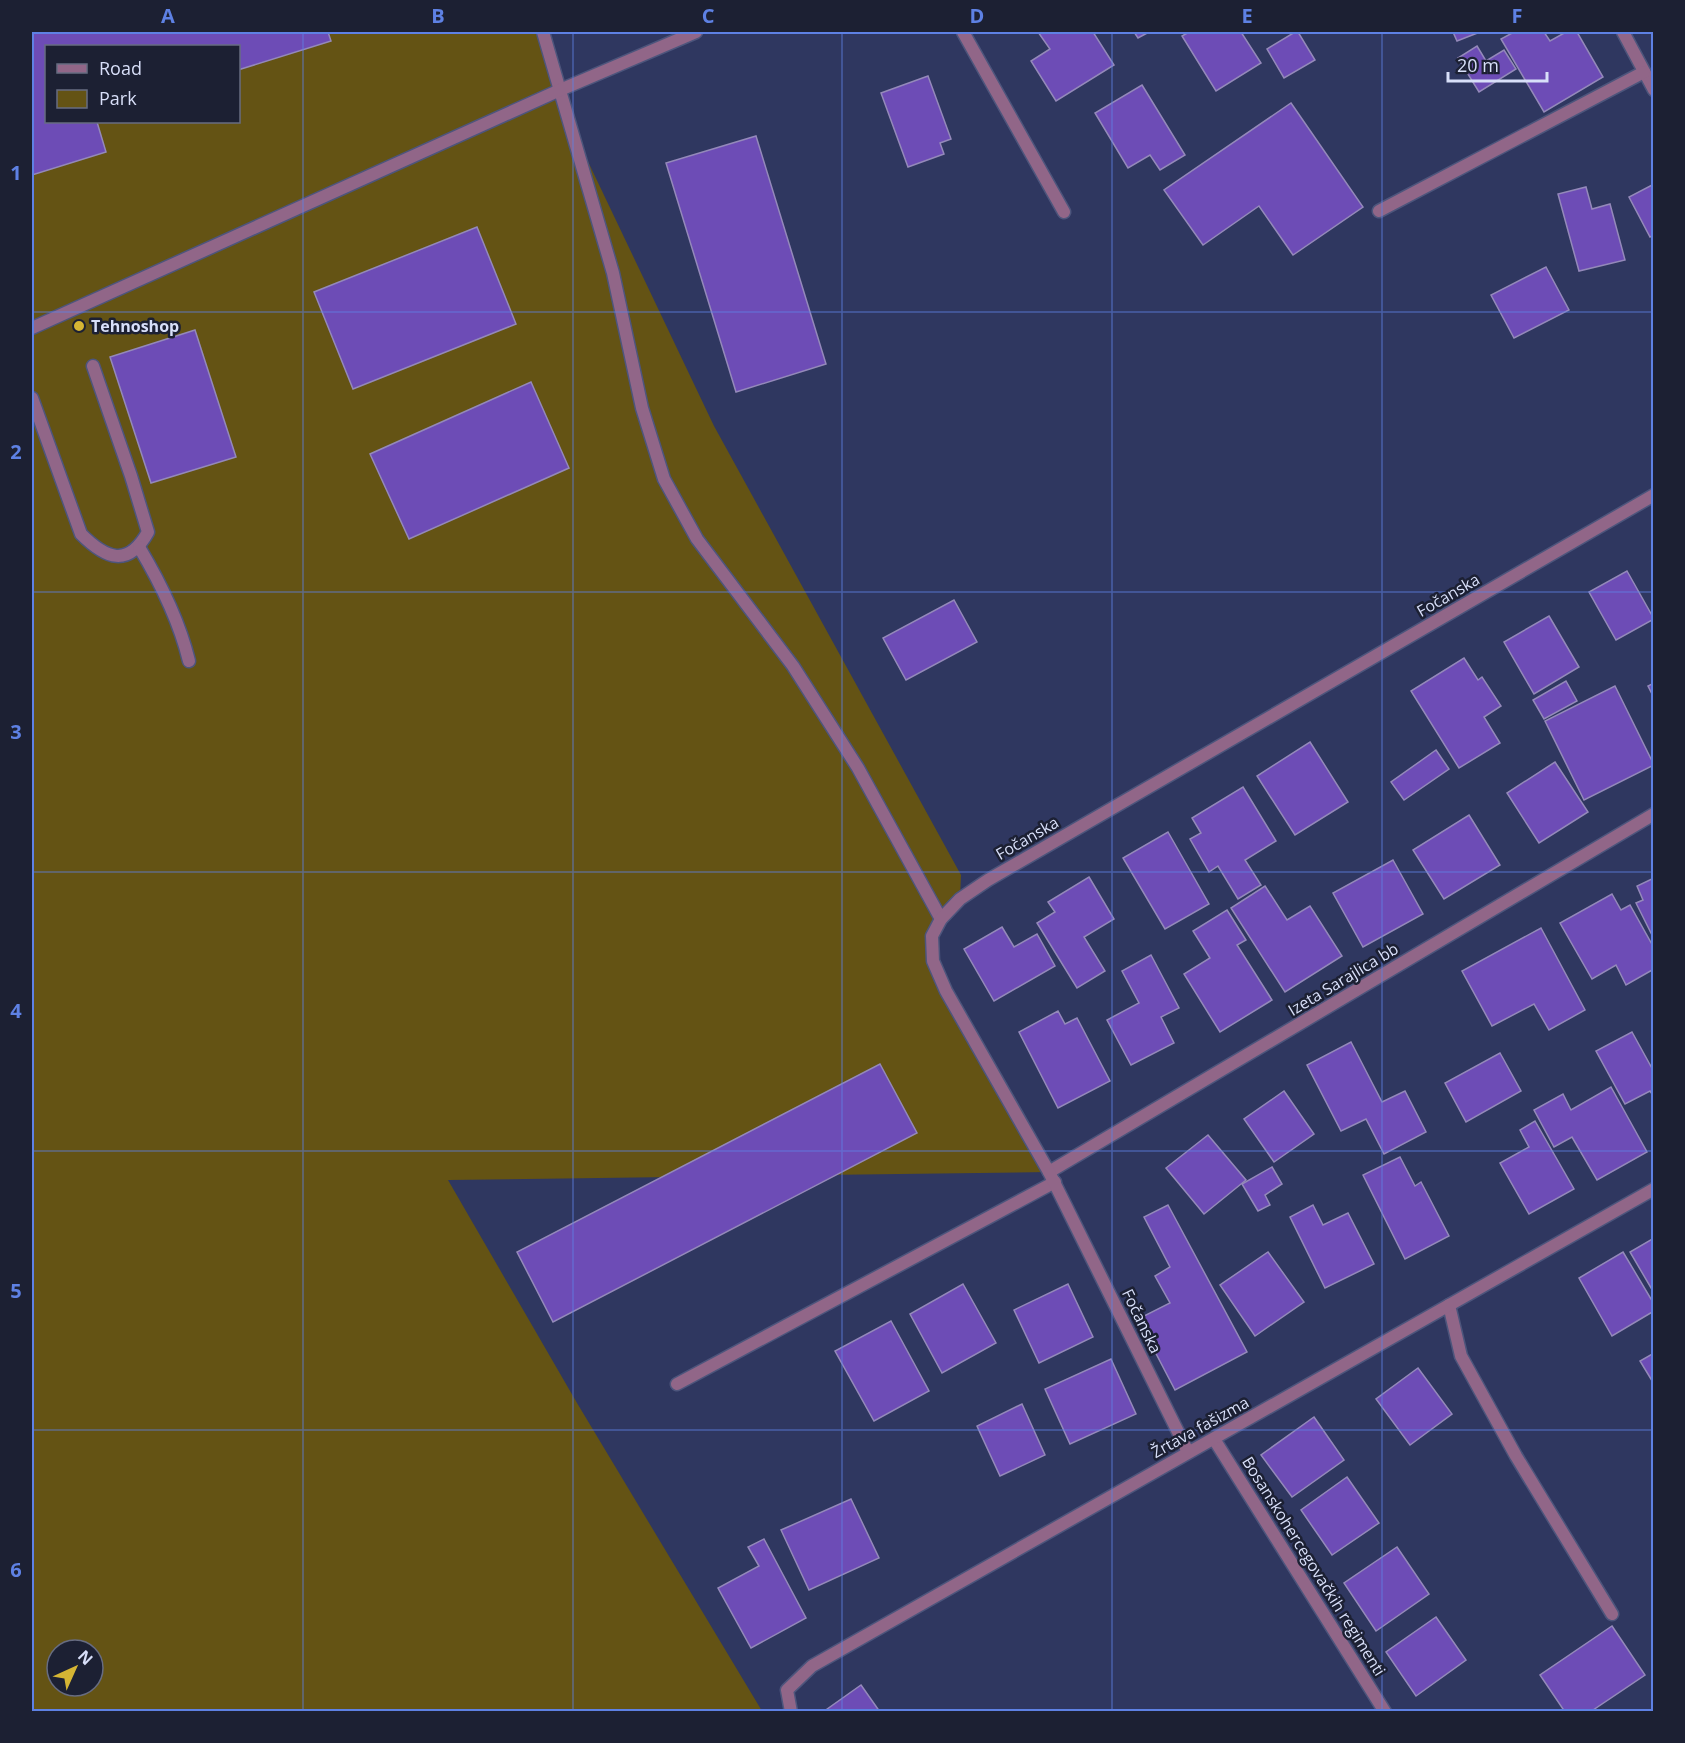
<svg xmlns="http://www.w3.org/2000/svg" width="1685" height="1743" font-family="'Open Sans',sans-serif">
<rect width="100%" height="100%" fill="#2f3760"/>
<path fill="#645314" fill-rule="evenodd" d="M32,32H543L582,149L714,426L961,875L960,899L941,919L933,961L1049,1172L448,1180L577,1403L762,1711L32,1712ZM46,46H238V122H46ZM57,1650H93V1686H57Z"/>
<g fill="#6d4cb6" stroke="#9489ba" stroke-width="1.5">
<path d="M32,32H328L331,41L238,70V46H46V122H97L106,152L32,175Z"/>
<path d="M1038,32H1093L1114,65L1056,101L1031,61L1050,49Z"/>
<path d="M1134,32H1149L1138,38Z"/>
<path d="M1189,32H1241L1261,63L1216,91L1182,36Z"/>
<path d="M1295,32H1298L1315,60L1284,78L1267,49Z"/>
<path d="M1453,32H1480L1457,41Z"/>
<path d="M1514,32H1544L1550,41L1566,32H1577L1603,77L1544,112L1501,39Z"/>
<path d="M1477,46L1486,61L1504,50L1516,69L1479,92L1458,58Z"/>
<path d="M928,76L951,139L940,143L944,154L908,167L881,93Z"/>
<path d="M1142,85L1185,155L1160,170L1150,155L1128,168L1095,113Z"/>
<path d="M1291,103L1363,207L1293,255L1259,206L1203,245L1164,190Z"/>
<path d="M756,136L826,364L736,392L666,163Z"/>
<path d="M1654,184V235L1650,237L1629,197Z"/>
<path d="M1586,187L1592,209L1610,204L1625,260L1579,271L1558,194Z"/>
<path d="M477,227L516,324L353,389L314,292Z"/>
<path d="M1546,267L1569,310L1514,338L1491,295Z"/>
<path d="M195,330L236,457L151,483L110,357Z"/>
<path d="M531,382L569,468L409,539L370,454Z"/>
<path d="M1627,571L1654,619L1616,640L1589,592Z"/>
<path d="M954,600L977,642L906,680L883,638Z"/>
<path d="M1549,616L1579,667L1534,694L1504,642Z"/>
<path d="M1464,658L1478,680L1482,677L1501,706L1484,717L1500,743L1459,768L1411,691Z"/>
<path d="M1566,681L1577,701L1544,719L1533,700Z"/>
<path d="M1654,683V698L1648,686Z"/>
<path d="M1615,686L1654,765L1584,800L1545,721Z"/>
<path d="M1310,742L1348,802L1295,835L1257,776Z"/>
<path d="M1436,750L1449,769L1404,800L1391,782Z"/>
<path d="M1555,762L1588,812L1539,843L1507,793Z"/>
<path d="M1243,787L1276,841L1245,860L1261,885L1238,899L1218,866L1209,872L1190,839L1201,833L1192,818Z"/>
<path d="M1469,815L1500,865L1444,899L1413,850Z"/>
<path d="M1168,832L1209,904L1165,929L1123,858Z"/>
<path d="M1393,860L1423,914L1363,947L1333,893Z"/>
<path d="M1089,877L1114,919L1084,937L1105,971L1077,988L1037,923L1055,912L1048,902Z"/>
<path d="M1654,878V934L1652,935L1636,903L1643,900L1637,886Z"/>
<path d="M1265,886L1287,920L1310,906L1342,956L1285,992L1231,908Z"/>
<path d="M1612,894L1621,910L1630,905L1654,948V969L1626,985L1616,965L1592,979L1560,923Z"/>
<path d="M1227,910L1246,940L1237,945L1272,1000L1220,1032L1184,974L1210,958L1193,931Z"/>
<path d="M1002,927L1014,947L1037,934L1055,966L994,1001L964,949Z"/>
<path d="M1541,928L1585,1010L1549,1030L1534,1004L1492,1026L1462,971Z"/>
<path d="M1151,955L1179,1008L1161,1017L1174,1043L1131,1065L1107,1020L1139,1003L1122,971Z"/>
<path d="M1058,1011L1065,1024L1077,1018L1110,1081L1058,1108L1019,1032Z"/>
<path d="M1632,1032L1654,1072V1097L1650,1091L1625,1104L1596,1051Z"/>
<path d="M1351,1042L1382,1102L1405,1091L1426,1132L1384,1154L1366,1119L1341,1131L1307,1065Z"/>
<path d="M1500,1053L1521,1091L1466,1122L1445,1083Z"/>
<path d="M880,1064L917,1133L553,1322L517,1252Z"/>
<path d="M1611,1087L1647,1152L1597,1180L1572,1137L1554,1147L1534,1110L1563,1094L1571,1110Z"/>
<path d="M1284,1091L1314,1134L1274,1162L1244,1119Z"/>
<path d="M1535,1121L1574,1189L1529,1214L1500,1163L1529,1147L1520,1130Z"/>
<path d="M1208,1135L1246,1180L1204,1214L1166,1168Z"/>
<path d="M1400,1157L1415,1186L1421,1182L1449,1236L1405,1259L1363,1175Z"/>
<path d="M1272,1167L1282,1184L1265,1195L1270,1205L1258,1211L1242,1184Z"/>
<path d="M1168,1205L1247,1352L1175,1390L1138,1319L1170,1303L1155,1276L1170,1267L1144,1217Z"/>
<path d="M1313,1205L1323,1225L1348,1213L1374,1264L1325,1288L1290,1217Z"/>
<path d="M1654,1238V1293L1630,1252Z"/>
<path d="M1268,1252L1304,1302L1255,1336L1220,1285Z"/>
<path d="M1623,1252L1654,1304V1311L1612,1336L1579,1278Z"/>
<path d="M963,1284L996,1343L942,1373L910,1314Z"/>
<path d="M1068,1284L1093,1337L1039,1363L1014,1310Z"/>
<path d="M891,1321L929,1391L874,1421L835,1351Z"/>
<path d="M1654,1353V1384L1640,1361Z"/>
<path d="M1111,1359L1136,1414L1070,1444L1045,1389Z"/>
<path d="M1418,1368L1452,1414L1410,1445L1376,1399Z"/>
<path d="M1022,1404L1045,1455L1000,1476L977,1426Z"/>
<path d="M1314,1417L1344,1460L1292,1497L1261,1455Z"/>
<path d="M1347,1477L1379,1523L1332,1555L1301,1510Z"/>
<path d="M851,1499L879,1558L809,1590L781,1530Z"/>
<path d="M764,1539L806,1618L751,1648L718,1588L759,1566L748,1547Z"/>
<path d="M1397,1547L1429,1594L1376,1631L1344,1583Z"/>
<path d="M1436,1617L1466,1660L1416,1696L1386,1652Z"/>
<path d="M1612,1626L1645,1675L1590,1712H1565L1540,1675Z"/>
<path d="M861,1685L880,1712H823Z"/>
</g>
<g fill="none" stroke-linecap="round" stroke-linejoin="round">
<g stroke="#4d557c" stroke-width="15">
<g id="lane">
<path d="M32,398L81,534C106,559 128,568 148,532L131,476L93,366"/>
<path d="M139,547C160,582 179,620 189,661"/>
</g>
</g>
<g stroke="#4d557c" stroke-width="15">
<g id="street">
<path d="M543,32L613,273L642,408L664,479L697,539L793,666L858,768L941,919"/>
<path d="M963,32L1064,212"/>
<path d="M1623,32L1654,90"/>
<path d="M1379,211L1644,72"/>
<path d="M32,328L560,90L696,32"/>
<path d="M1049,1172L1654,814"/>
<path d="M1449,1305L1461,1356L1516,1456L1612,1614"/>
<path d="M677,1384L1055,1182"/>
<path d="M1214,1439L1385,1712"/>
<path d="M1188,1452L1049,1172L946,991L933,961L932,936L941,919L960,899L988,880L1654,495"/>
<path d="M791,1712L787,1690L812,1666L1654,1189"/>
</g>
</g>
<use href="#lane" stroke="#916688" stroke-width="12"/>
<use href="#street" stroke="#916688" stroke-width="12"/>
</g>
<path fill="none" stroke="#5e81e4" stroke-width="1.5" stroke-opacity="0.55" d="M303,32V1712M573,32V1712M842,32V1712M1112,32V1712M1382,32V1712M32,312H1654M32,592H1654M32,872H1654M32,1151H1654M32,1430H1654"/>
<circle fill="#d5b534" stroke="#1c2033" stroke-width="2" cx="79" cy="326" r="6"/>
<g text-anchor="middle" stroke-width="5" stroke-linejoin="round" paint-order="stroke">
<g font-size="16" font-weight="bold" fill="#d8dff9" stroke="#1c2033" text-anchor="start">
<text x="91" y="332">Tehnoshop</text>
</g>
<g font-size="16" fill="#d8dff9" stroke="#1c2033">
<text transform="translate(1448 595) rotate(-30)" y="6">Fočanska</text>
<text transform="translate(1027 838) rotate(-30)" y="6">Fočanska</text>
<text transform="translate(1343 979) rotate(-31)" y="6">Izeta Sarajlica bb</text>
<text transform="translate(1142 1321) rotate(64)" y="6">Fočanska</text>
<text transform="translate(1200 1427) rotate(-29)" y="6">Žrtava fašizma</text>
<text transform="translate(1314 1566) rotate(58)" y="6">Bosanskohercegovačkih regimenti</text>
</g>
</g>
<rect width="1685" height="1743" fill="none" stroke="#1c2033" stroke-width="66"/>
<rect x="45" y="45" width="195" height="78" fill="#1c2033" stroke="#676c82" stroke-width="1.5"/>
<rect x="57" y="64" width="30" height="9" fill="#916688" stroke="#676c82" stroke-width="1.5"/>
<text x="99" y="75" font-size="18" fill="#d8dff9">Road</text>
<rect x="57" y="90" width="30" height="18" fill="#645314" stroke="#676c82" stroke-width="1.5"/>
<text x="99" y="105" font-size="18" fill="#d8dff9">Park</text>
<g transform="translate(75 1668) rotate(45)"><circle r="28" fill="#1c2033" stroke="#676c82" stroke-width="1.5"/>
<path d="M0-4.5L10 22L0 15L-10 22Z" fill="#d5b534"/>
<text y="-9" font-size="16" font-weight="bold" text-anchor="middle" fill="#d8dff9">N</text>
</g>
<path d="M1448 72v9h99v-9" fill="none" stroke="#d8dff9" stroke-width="3"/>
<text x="1457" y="72" font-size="18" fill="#d8dff9" stroke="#1c2033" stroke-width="4.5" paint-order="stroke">20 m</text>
<rect x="33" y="33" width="1619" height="1677" fill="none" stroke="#5e81e4" stroke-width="2"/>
<g font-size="20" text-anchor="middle" font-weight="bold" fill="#5e81e4">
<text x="168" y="23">A</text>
<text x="438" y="23">B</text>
<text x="708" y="23">C</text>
<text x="977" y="23">D</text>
<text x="1247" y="23">E</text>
<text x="1517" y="23">F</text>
<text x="16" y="180">1</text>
<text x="16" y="459">2</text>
<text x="16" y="739">3</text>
<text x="16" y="1018">4</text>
<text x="16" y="1298">5</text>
<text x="16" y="1577">6</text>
</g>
</svg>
